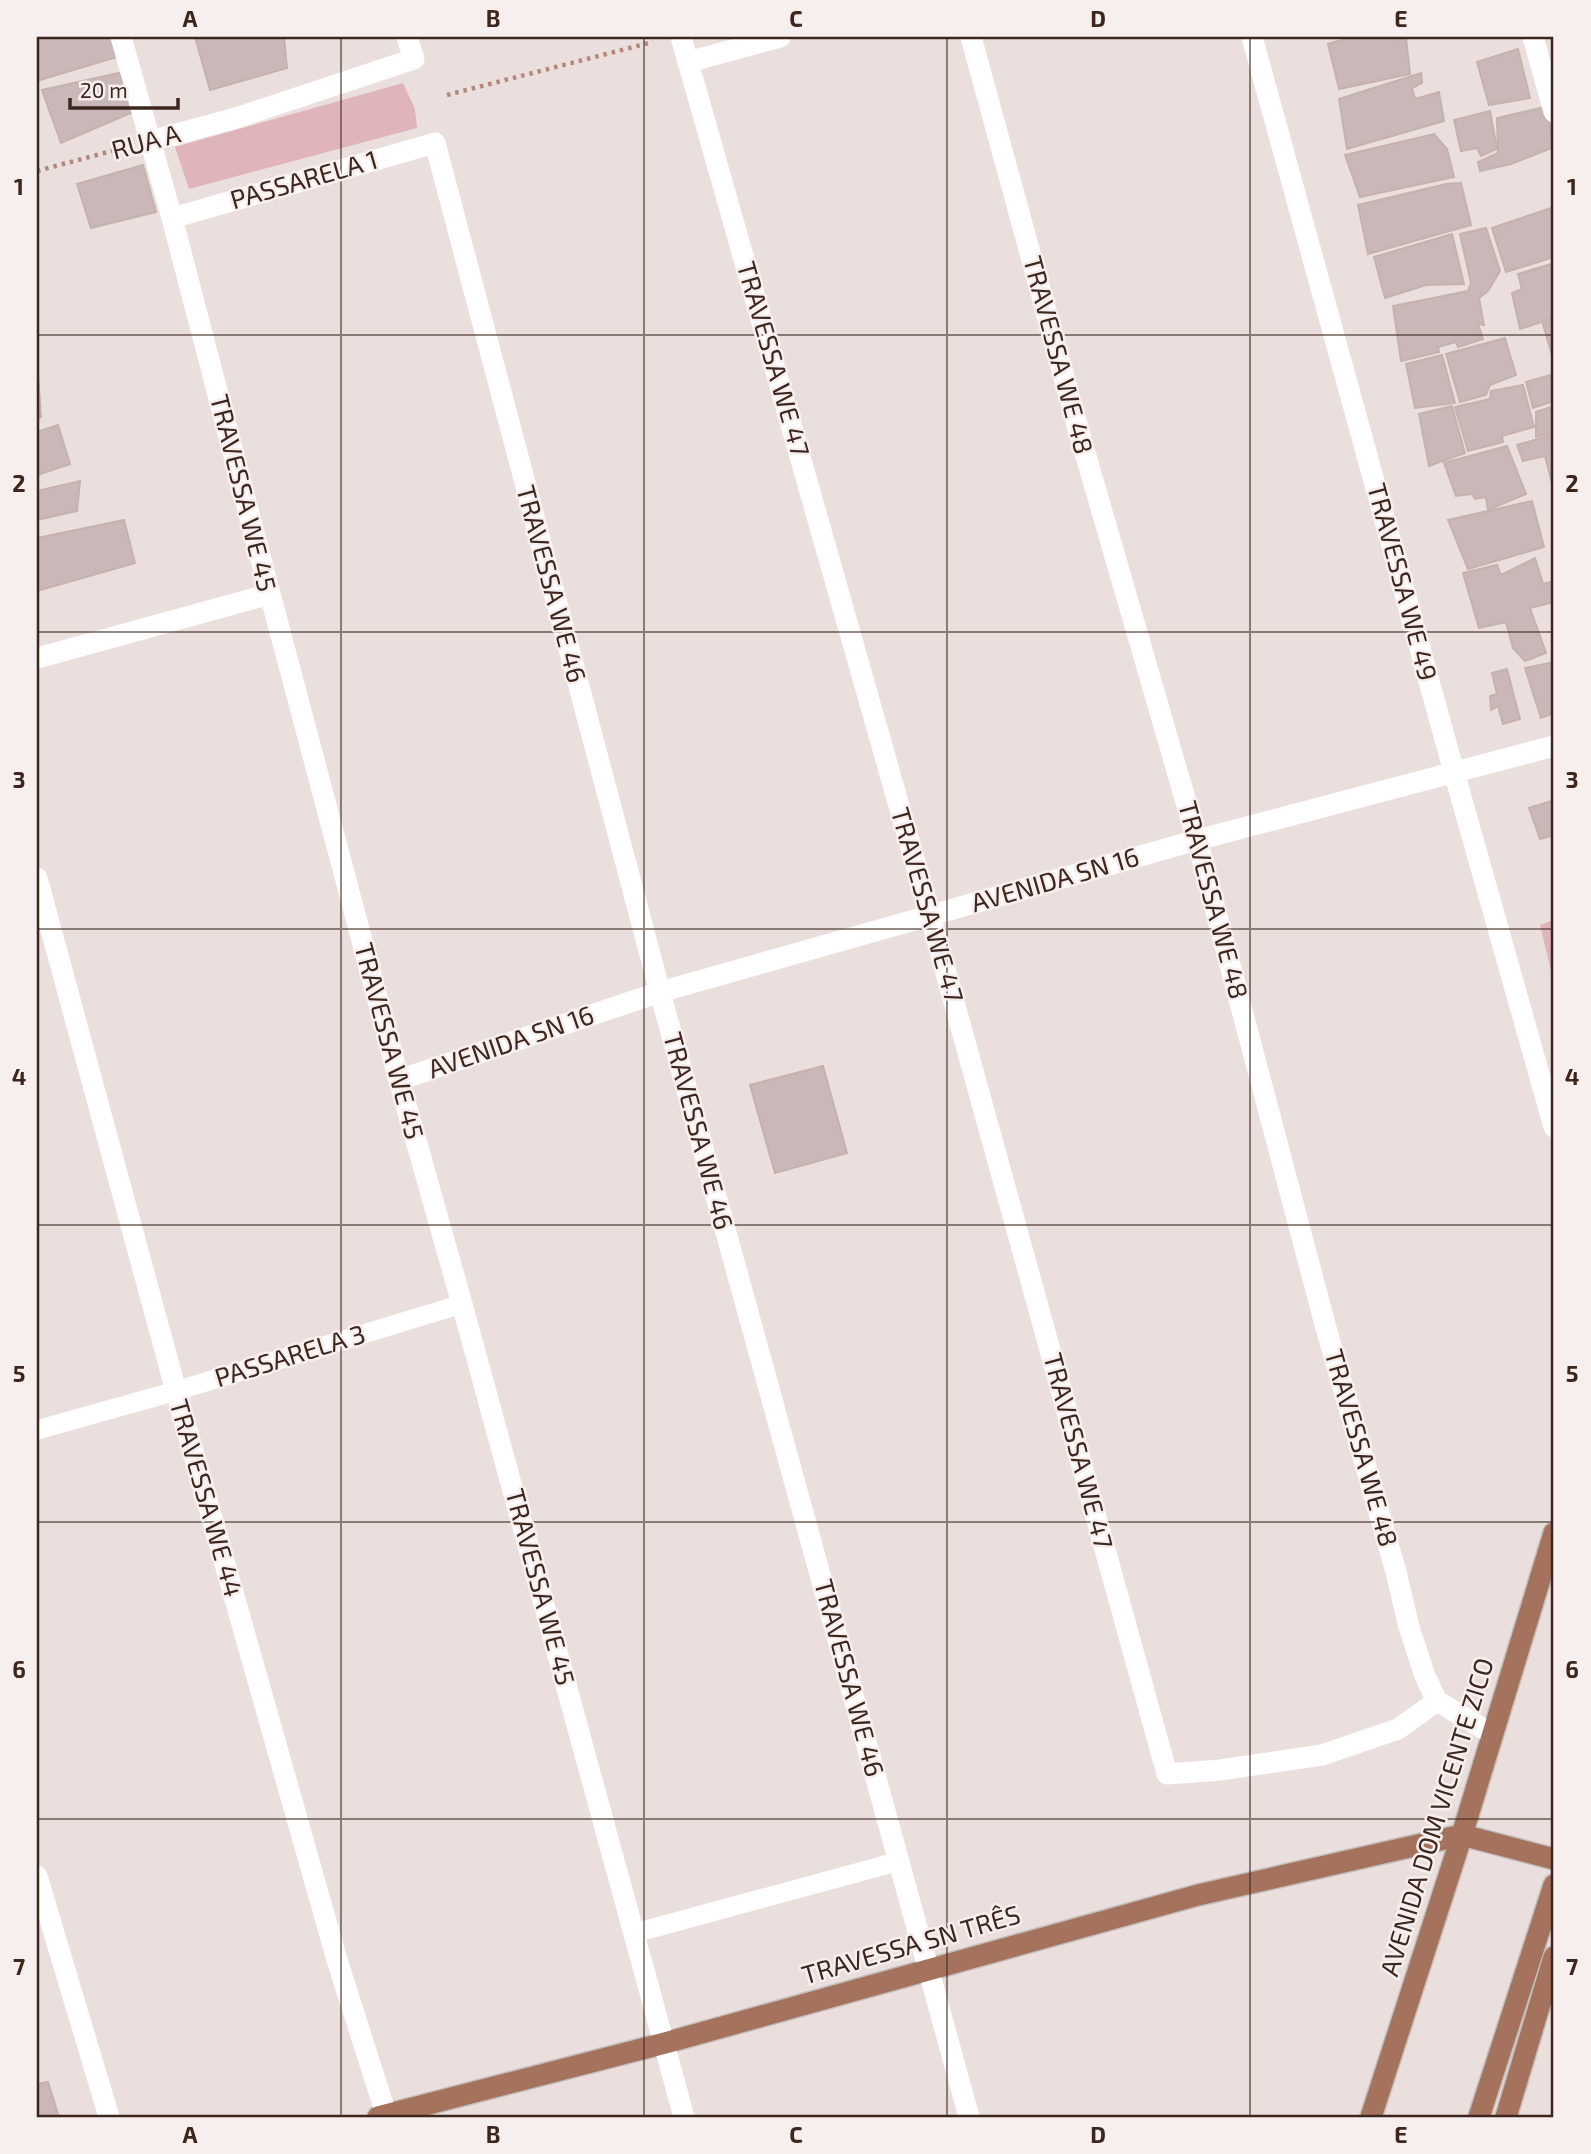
<svg xmlns="http://www.w3.org/2000/svg" width="1591" height="2154" font-family="'Exo 2',sans-serif">
<rect width="100%" height="100%" fill="#ebdfdd"/>
<g fill="#dfb4bb">
<path d="M403,83L415,109L417,128L189,189L175,147Z"/>
<path d="M1554,920V983L1540,925Z"/>
</g>
<g fill="#c9b8b7" stroke="#c5b2af" stroke-width="2">
<path d="M37,37H115L120,56L37,81Z"/>
<path d="M195,37H284L287,68L210,90Z"/>
<path d="M1352,37H1395V40L1406,38L1410,74L1339,89L1328,44Z"/>
<path d="M1518,49L1530,98L1489,105L1477,62Z"/>
<path d="M119,73L140,109L61,143L42,90Z"/>
<path d="M1421,73L1422,83L1412,88L1415,99L1439,92L1444,121L1347,149L1339,99Z"/>
<path d="M1545,107L1554,140V147L1511,164L1480,171L1478,162L1498,153L1497,118Z"/>
<path d="M1490,111L1497,149L1481,156L1477,148L1461,151L1454,120Z"/>
<path d="M1434,134L1447,149L1454,177L1360,197L1345,155Z"/>
<path d="M143,165L156,212L91,228L77,184Z"/>
<path d="M1461,183L1471,225L1368,254L1358,205L1446,184Z"/>
<path d="M1554,207V257L1506,272L1492,228Z"/>
<path d="M1486,228L1500,271L1488,291L1479,298L1484,325L1478,324L1483,339L1458,347L1456,342L1438,347L1439,352L1401,361L1393,306L1468,291L1471,283L1460,234Z"/>
<path d="M1452,234L1464,284L1426,285L1385,298L1374,257Z"/>
<path d="M1554,263V318L1520,329L1512,293L1522,289L1518,274Z"/>
<path d="M1554,320V362L1543,324Z"/>
<path d="M1505,338L1516,375L1490,385L1486,395L1460,402L1446,354Z"/>
<path d="M1442,355L1455,403L1415,408L1406,364Z"/>
<path d="M1554,374V401L1533,408L1526,382Z"/>
<path d="M38,375L41,417L37,419V376Z"/>
<path d="M1523,385L1534,427L1502,436L1503,442L1468,451L1455,407L1490,399L1491,391Z"/>
<path d="M1452,406L1465,453L1429,466L1419,414Z"/>
<path d="M1554,406V432L1536,437V412Z"/>
<path d="M58,425L70,464L37,475V432Z"/>
<path d="M1554,434V482L1552,483L1545,456L1523,461L1517,445Z"/>
<path d="M1507,446L1526,494L1488,510L1486,497L1475,499L1472,494L1456,496L1444,463Z"/>
<path d="M80,481L77,511L37,520V491Z"/>
<path d="M1532,501L1544,547L1468,569L1448,520Z"/>
<path d="M124,520L135,563L37,591V538Z"/>
<path d="M1535,558L1543,584L1554,581V602L1530,608L1546,653L1525,661L1513,648L1506,622L1479,628L1463,573L1497,565L1501,575Z"/>
<path d="M1554,662V713L1541,718L1525,668Z"/>
<path d="M1507,669L1520,719L1503,724L1498,706L1491,710L1490,696L1497,694L1492,673Z"/>
<path d="M1554,800V835L1540,839L1529,808Z"/>
<path d="M823,1066L847,1153L775,1173L750,1085Z"/>
<path d="M48,2082L59,2117H37V2084Z"/>
</g>
<g fill="none" stroke-linecap="round" stroke-linejoin="round">
<g stroke="#c4bebb" stroke-width="24">
<g id="primary">
<path d="M378,2117L665,2043L1198,1895L1462,1835L1554,1859"/>
<path d="M1371,2117L1462,1835L1554,1533"/>
<path d="M1479,2117L1554,1885"/>
<path d="M1506,2117L1554,1957"/>
</g>
</g>
<g stroke="#b2887b" stroke-width="4.5" stroke-dasharray="3.5 5" stroke-linecap="butt">
<path d="M447,95L653,42"/>
<path d="M37,171L123,148"/>
</g>
<g stroke="#fff" stroke-width="19">
<path d="M37,1430L176,1391L462,1304"/>
<path d="M635,1933L900,1861"/>
</g>
<g stroke="#fff" stroke-width="21">
<path d="M121,37L172,218L270,594L399,1080L462,1304L684,2117"/>
<path d="M681,37L930,915L1167,1774L1220,1770L1322,1755L1398,1729L1437,1701"/>
<path d="M971,37L1079,432L1197,840L1326,1328L1396,1572L1409,1627L1425,1676L1437,1701L1492,1734"/>
<path d="M1252,37L1454,772L1554,1127"/>
<path d="M1533,37L1554,112"/>
<path d="M688,62L780,37"/>
<path d="M151,141L236,118L414,59L407,37"/>
<path d="M172,218L435,143L660,992L969,2117"/>
<path d="M37,658L270,594"/>
<path d="M37,878L176,1391L337,1960L387,2117"/>
<path d="M399,1080L660,992L1197,840L1554,746"/>
<path d="M37,1876L109,2117"/>
</g>
<use href="#primary" stroke="#a5725d" stroke-width="21"/>
</g>
<path fill="none" stroke="#3c261d" stroke-width="2" stroke-opacity="0.55" d="M341,37V2117M644,37V2117M947,37V2117M1250,37V2117M37,335H1554M37,632H1554M37,929H1554M37,1225H1554M37,1522H1554M37,1819H1554"/>
<g text-anchor="middle" stroke-width="5" stroke-linejoin="round" paint-order="stroke">
<g font-size="26" fill="#3c261d" stroke="#f7eeee">
<text transform="translate(146 142) rotate(-15)" y="9">RUA A</text>
<text transform="translate(304 180) rotate(-16)" y="9">PASSARELA 1</text>
<text transform="translate(1058 355) rotate(75)" y="9">TRAVESSA WE 48</text>
<text transform="translate(773 359) rotate(74)" y="9">TRAVESSA WE 47</text>
<text transform="translate(243 493) rotate(76)" y="9">TRAVESSA WE 45</text>
<text transform="translate(1402 582) rotate(75)" y="9">TRAVESSA WE 49</text>
<text transform="translate(551 584) rotate(75)" y="9">TRAVESSA WE 46</text>
<text transform="translate(1055 880) rotate(-16)" y="9">AVENIDA SN 16</text>
<text transform="translate(1213 900) rotate(75)" y="9">TRAVESSA WE 48</text>
<text transform="translate(927 905) rotate(74)" y="9">TRAVESSA WE 47</text>
<text transform="translate(389 1041) rotate(75)" y="9">TRAVESSA WE 45</text>
<text transform="translate(511 1042) rotate(-19)" y="9">AVENIDA SN 16</text>
<text transform="translate(698 1131) rotate(75)" y="9">TRAVESSA WE 46</text>
<text transform="translate(290 1356) rotate(-17)" y="9">PASSARELA 3</text>
<text transform="translate(1361 1448) rotate(74)" y="9">TRAVESSA WE 48</text>
<text transform="translate(1078 1451) rotate(75)" y="9">TRAVESSA WE 47</text>
<text transform="translate(206 1498) rotate(74)" y="9">TRAVESSA WE 44</text>
<text transform="translate(540 1587) rotate(75)" y="9">TRAVESSA WE 45</text>
<text transform="translate(849 1678) rotate(75)" y="9">TRAVESSA WE 46</text>
<text transform="translate(1437 1817) rotate(-73)" y="9">AVENIDA DOM VICENTE ZICO</text>
<text transform="translate(911 1945) rotate(-16)" y="9">TRAVESSA SN TRÊS</text>
</g>
</g>
<rect width="1591" height="2154" fill="none" stroke="#f7eeee" stroke-width="77"/>
<path d="M70 98v10h108v-10" fill="none" stroke="#3c261d" stroke-width="3.5"/>
<text x="80" y="98" font-size="21" fill="#3c261d" stroke="#f7eeee" stroke-width="5" paint-order="stroke">20 m</text>
<rect x="38" y="38" width="1514" height="2078" fill="none" stroke="#3c261d" stroke-width="2.5"/>
<g font-size="23" text-anchor="middle" font-weight="bold" fill="#3c261d">
<text x="190" y="27">A</text>
<text x="493" y="27">B</text>
<text x="796" y="27">C</text>
<text x="1098" y="27">D</text>
<text x="1401" y="27">E</text>
<text x="19" y="195">1</text>
<text x="1572" y="195">1</text>
<text x="19" y="492">2</text>
<text x="1572" y="492">2</text>
<text x="19" y="788">3</text>
<text x="1572" y="788">3</text>
<text x="19" y="1085">4</text>
<text x="1572" y="1085">4</text>
<text x="19" y="1382">5</text>
<text x="1572" y="1382">5</text>
<text x="19" y="1678">6</text>
<text x="1572" y="1678">6</text>
<text x="19" y="1975">7</text>
<text x="1572" y="1975">7</text>
<text x="190" y="2143">A</text>
<text x="493" y="2143">B</text>
<text x="796" y="2143">C</text>
<text x="1098" y="2143">D</text>
<text x="1401" y="2143">E</text>
</g>
</svg>
